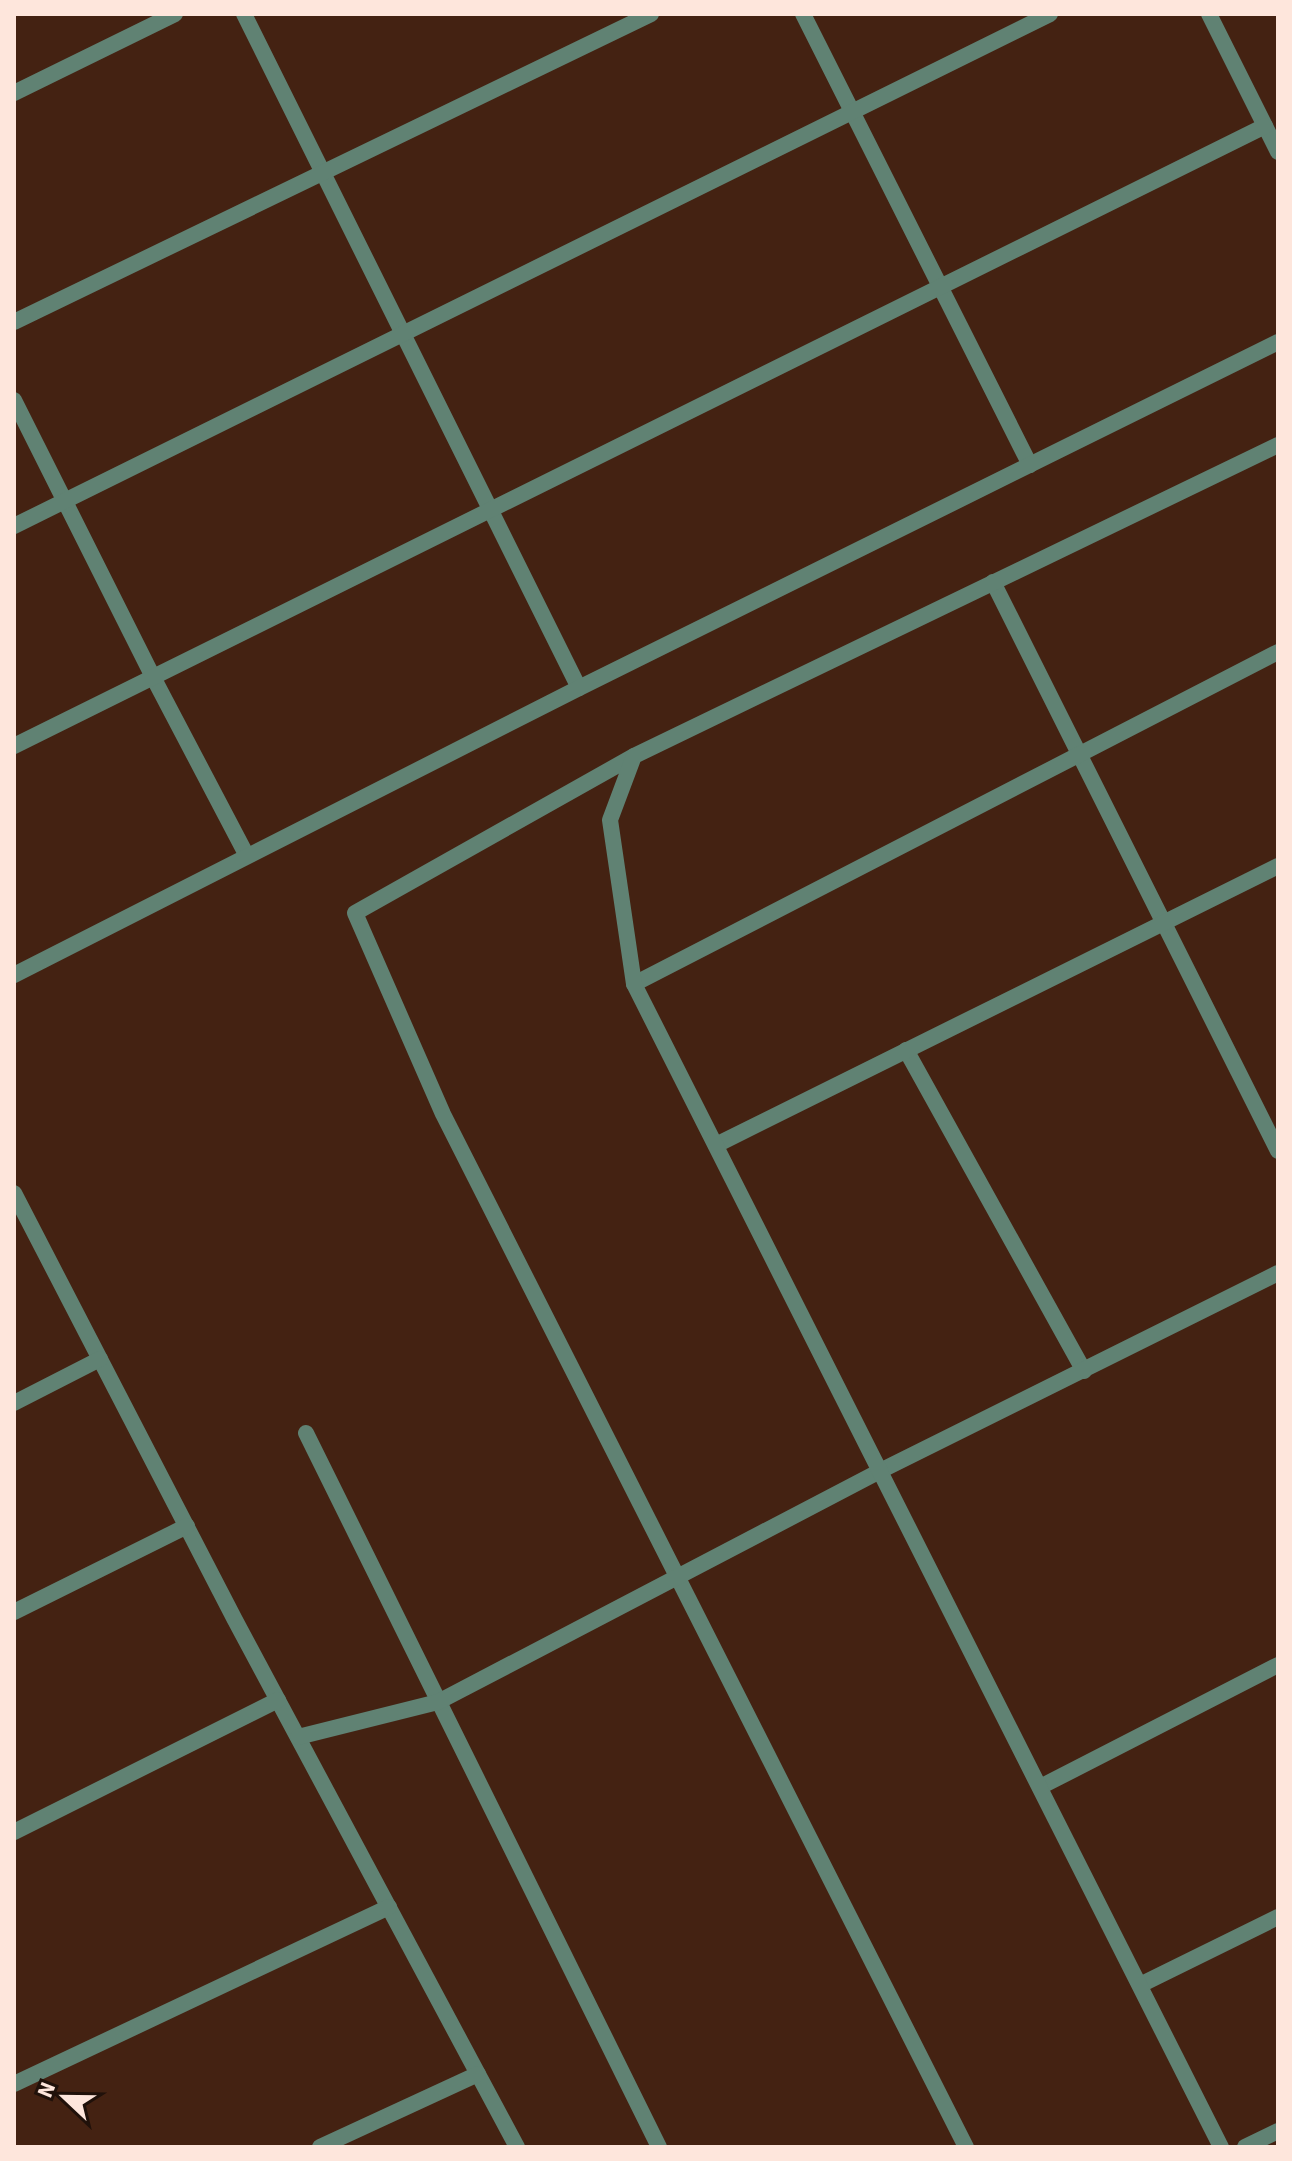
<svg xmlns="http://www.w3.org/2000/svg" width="1292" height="2161" font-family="'Source Sans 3',sans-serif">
<rect width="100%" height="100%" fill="#442212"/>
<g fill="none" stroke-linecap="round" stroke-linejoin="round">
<g stroke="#608273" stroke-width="16">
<path d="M244,14L579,688"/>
<path d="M803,14L1030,465"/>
<path d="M1209,14L1278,152"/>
<path d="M14,93L175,14"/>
<path d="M14,322L651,14"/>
<path d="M14,400L153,677L247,856"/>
<path d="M14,526L1050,14"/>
<path d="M993,582L1278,1151"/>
<path d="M14,746L1265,126"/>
<path d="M634,756L355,913L443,1114L966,2147"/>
<path d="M14,975L579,688L1278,342"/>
<path d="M634,984L1278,652"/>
<path d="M906,1050L1084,1371"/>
<path d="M716,1145L1278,866"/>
<path d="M14,1193L235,1620L517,2147"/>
<path d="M14,1403L100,1359"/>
<path d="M306,1433L659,2147"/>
<path d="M14,1612L187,1526"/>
<path d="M298,1737L438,1702L880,1471L1278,1273"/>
<path d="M1040,1787L1278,1665"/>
<path d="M14,1832L278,1700"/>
<path d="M1140,1985L1278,1917"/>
<path d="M14,2084L389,1907"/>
<path d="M320,2147L478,2074"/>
<path d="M1221,2147L634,984L610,820L634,756L1278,445"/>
<path d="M1245,2147L1278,2131"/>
</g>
</g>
<rect width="1292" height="2161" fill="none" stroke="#fee6dc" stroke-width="32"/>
<g transform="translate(64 2097) rotate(292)" stroke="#20110a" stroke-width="6" paint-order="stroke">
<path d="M0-6L14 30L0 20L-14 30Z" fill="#fee6dc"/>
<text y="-12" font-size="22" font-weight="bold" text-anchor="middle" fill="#fee6dc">N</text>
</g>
</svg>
